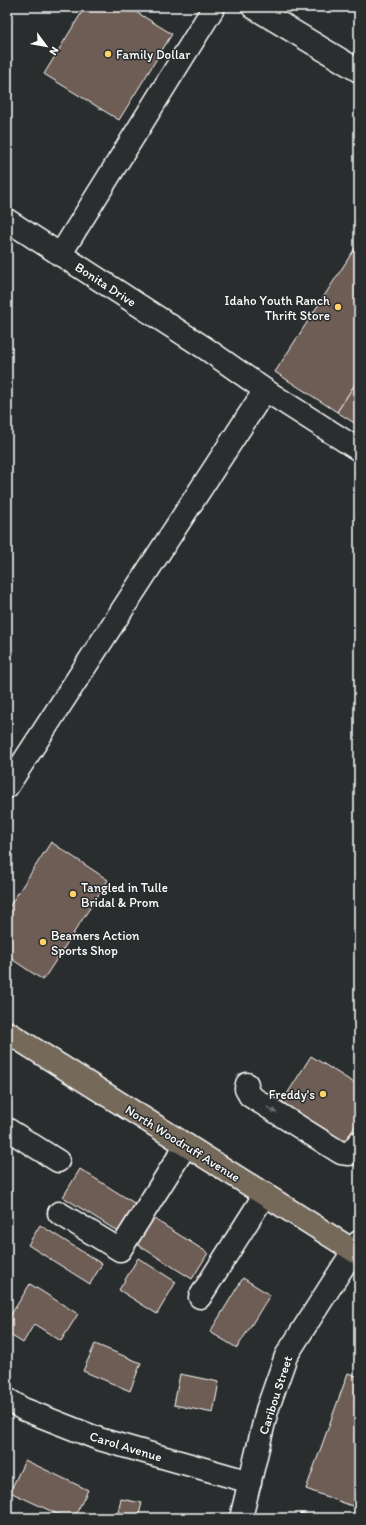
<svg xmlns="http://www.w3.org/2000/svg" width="366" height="1525" font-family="Itim,sans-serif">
<rect width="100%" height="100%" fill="#2a2d2e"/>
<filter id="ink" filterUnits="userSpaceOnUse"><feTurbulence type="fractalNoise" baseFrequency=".025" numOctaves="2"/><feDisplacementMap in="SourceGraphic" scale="8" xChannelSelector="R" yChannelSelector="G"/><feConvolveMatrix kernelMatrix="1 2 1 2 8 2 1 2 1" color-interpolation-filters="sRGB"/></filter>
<g filter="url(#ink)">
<g fill="#6d5d54" stroke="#fff">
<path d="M85,7H128L172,34L119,120L44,74Z"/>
<path d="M359,242V378L337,412L275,372Z"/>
<path d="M359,378V426L337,412Z"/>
<path d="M51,842L108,880L43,980L7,956V910Z"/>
<path d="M311,1056L359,1086V1120L345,1142L282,1102Z"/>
<path d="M80,1169L139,1206L122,1234L63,1197Z"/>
<path d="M151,1217L208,1253L192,1279L135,1243Z"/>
<path d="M40,1225L102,1264L90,1284L28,1245Z"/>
<path d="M138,1258L176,1282L157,1314L119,1290Z"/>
<path d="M243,1278L270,1295L237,1348L210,1332Z"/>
<path d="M30,1284L78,1314L61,1341L34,1324L23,1343L7,1333V1321Z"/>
<path d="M95,1344L141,1363L130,1391L83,1371Z"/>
<path d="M348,1373L359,1377V1488L352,1506L306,1489Z"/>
<path d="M180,1374L219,1382L213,1413L174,1405Z"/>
<path d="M25,1460L88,1490L74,1518H66L10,1492Z"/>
<path d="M121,1499L142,1503L138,1518H117Z"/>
<path d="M300,1513L324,1518H299Z"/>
</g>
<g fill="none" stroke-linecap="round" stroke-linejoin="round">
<g stroke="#fff" stroke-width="25">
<g id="minor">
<path d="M253,7L359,71"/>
<path d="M7,220L205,348L265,390L359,450"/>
<path d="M60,255L214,7"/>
<path d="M7,787L265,390"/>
<path d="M247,1084L246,1089L250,1096L341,1153L349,1154L359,1142"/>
<path d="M7,1129L58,1161"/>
<path d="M59,1213L120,1250L186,1145"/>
<path d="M200,1297L265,1194"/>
<path d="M7,1399L23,1409L99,1439L250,1482"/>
<path d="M241,1518L267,1410L286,1356L359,1242"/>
</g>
</g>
<g stroke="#fff" stroke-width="25">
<path id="major" d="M7,1032L359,1254"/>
</g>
<use href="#minor" stroke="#2a2d2e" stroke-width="22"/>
<use href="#major" stroke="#746a5a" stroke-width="22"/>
</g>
<defs><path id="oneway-solid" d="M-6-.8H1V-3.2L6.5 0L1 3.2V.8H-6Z"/></defs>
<use fill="#6a6c6d" href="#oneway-solid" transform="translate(272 1110) rotate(32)"/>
</g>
<g fill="#ffd166" stroke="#2a2d2e" stroke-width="1.5">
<circle cx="108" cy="54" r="4"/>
<circle cx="338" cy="307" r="4"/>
<circle cx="73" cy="894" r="4"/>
<circle cx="43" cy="942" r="4"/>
<circle cx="323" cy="1094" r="4"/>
</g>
<g text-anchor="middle" stroke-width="3" stroke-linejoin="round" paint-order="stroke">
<g font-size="13" fill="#fff" stroke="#2a2d2e" text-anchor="start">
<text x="116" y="59">Family Dollar</text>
<text x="330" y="305" text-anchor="end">Idaho Youth Ranch<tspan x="330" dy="15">Thrift Store</tspan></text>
<text x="81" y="892">Tangled in Tulle<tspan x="81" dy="15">Bridal &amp; Prom</tspan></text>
<text x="51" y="940">Beamers Action<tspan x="51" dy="15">Sports Shop</tspan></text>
<text x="315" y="1099" text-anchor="end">Freddy's</text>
</g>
<g font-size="13" fill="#fff" stroke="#2a2d2e">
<text transform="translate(106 284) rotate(33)" y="5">Bonita Drive</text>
<text transform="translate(183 1143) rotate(32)" y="5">North Woodruff Avenue</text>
<text transform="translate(275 1395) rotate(-72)" y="5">Caribou Street</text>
<text transform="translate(126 1446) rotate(17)" y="5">Carol Avenue</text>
</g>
</g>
<rect width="366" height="1525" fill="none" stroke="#2a2d2e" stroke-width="24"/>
<rect x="12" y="12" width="342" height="1501" fill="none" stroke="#fff" stroke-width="1.5" filter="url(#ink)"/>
<g transform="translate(46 46) rotate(122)" stroke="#2a2d2e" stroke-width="3" paint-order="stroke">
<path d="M0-3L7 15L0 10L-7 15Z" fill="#ffffff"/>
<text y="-6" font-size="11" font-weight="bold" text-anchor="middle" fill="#ffffff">N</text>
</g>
</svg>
